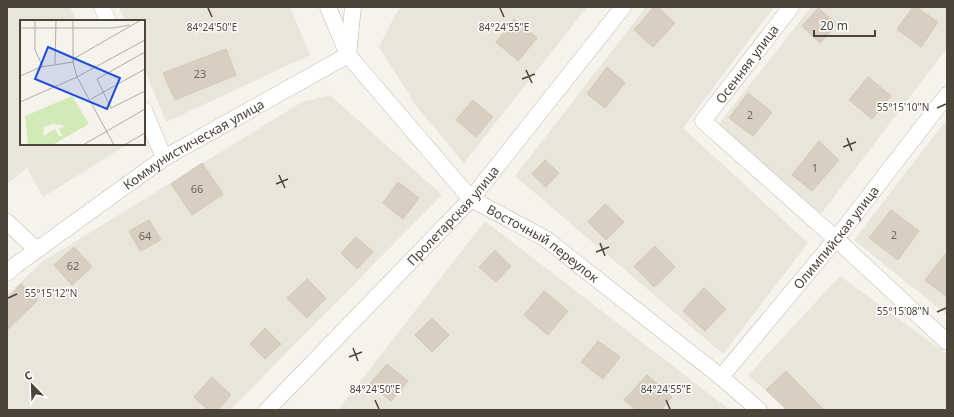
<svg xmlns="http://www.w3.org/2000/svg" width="954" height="417" font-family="'Noto Sans',sans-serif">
<rect width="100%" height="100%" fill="#f6f3ec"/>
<g fill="#eae5da">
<path d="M7,7H70L76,21H21V144H124L125,146L43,197L27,168L7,184Z"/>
<path d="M119,7H290L310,55L166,122L144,68V21H125Z"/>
<path d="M401,7H587L464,163L417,107L379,47L394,17Z"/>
<path d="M646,7H774L683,128L808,243L723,354L515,176Z"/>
<path d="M811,7H947V48L821,214L718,125Z"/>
<path d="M330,95L442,195L230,410H7V295L42,262L302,102Z"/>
<path d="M947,119V315L854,240Z"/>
<path d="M485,221L730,410H338Z"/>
<path d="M840,276L947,354V410H789L748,375Z"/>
</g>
<g fill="#d8cfc1" stroke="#d3c7b4">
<path d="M654,7H658L675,23L653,47L634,30Z"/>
<path d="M913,7H916L938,22L921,47L897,29Z"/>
<path d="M818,8L837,24L820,43L802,26Z"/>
<path d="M514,19L537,38L518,61L496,42Z"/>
<path d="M226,49L236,75L175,100L163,73Z"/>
<path d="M607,67L625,83L605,108L587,94Z"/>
<path d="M868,77L891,96L872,119L849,100Z"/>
<path d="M748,93L772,112L753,136L729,118Z"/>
<path d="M473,100L493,117L476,137L456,120Z"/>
<path d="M819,141L839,160L812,191L792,175Z"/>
<path d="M545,160L559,173L546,187L532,174Z"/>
<path d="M202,163L223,194L192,215L171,184Z"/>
<path d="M398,182L419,198L403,219L383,203Z"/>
<path d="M605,204L624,222L606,240L588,222Z"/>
<path d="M891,210L919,231L898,260L869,238Z"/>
<path d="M149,220L161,240L140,251L129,231Z"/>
<path d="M356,237L373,252L357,269L341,253Z"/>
<path d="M655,246L675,267L654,287L634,266Z"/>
<path d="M74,247L92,267L72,285L54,265Z"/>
<path d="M495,250L511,266L496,282L479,267Z"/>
<path d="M947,252V297L925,280Z"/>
<path d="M307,279L326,298L307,318L287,298Z"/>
<path d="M21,284L38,300L7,330V299Z"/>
<path d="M704,288L726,309L705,331L683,311Z"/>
<path d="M544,291L568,311L548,335L524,315Z"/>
<path d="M432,318L449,335L432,352L415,335Z"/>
<path d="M265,328L281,344L265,359L250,344Z"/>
<path d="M598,341L620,357L603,379L581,362Z"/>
<path d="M387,364L408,381L391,401L370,384Z"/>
<path d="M786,371L824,410H787L766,390Z"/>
<path d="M647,375L672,397L661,410H636L624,400Z"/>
<path d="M212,377L231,395L218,410H208L194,397Z"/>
</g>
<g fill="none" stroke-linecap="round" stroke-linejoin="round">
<g stroke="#c2bbae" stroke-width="17">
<g id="street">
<path d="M102,7L108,21"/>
<path id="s1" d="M328,7L348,55L471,199L546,239L721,377L759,410"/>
<path d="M791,7L703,121L836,239L947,342"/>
<path d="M144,110L164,158"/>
<path d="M7,222L37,250"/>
<path id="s2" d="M7,273L16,265L164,158L348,55L353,7"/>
<path id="s3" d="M721,377L836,239L947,95"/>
<path id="s4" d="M267,410L471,199L623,7"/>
</g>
</g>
<use href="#street" stroke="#fff" stroke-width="16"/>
</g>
<path fill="none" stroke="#4b4439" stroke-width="1.5" d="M208,8L212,17M500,8L504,17M526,70L532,83M522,79L535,74M937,108L946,104M847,138L852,151M843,147L856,142M279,175L285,188M276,184L288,179M600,243L605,256M596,252L609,247M8,298L17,294M937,312L946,308M353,348L358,361M349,357L362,352M375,400L379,409M666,400L670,409"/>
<g text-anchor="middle" stroke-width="3" stroke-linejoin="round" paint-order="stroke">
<g font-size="11" fill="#6e675b">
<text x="200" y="78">23</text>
<text x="750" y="119">2</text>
<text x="815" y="172">1</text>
<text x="197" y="193">66</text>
<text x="894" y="239">2</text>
<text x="145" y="240">64</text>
<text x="73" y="270">62</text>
</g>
<g font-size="13" fill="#4b4439" stroke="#fff">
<text transform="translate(747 64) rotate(-53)" y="5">Осенняя улица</text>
<text dy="5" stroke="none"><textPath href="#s2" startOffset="227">Коммунистическая улица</textPath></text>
<text dy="5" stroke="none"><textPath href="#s4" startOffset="269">Пролетарская улица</textPath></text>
<text dy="5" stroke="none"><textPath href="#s3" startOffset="181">Олимпийская улица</textPath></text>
<text dy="5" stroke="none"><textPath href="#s1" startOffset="326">Восточный переулок</textPath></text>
</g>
</g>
<g transform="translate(20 20)">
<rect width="125" height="125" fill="#f6f3ec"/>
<path d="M52,76L69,104L32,125H8L5,96ZM32,104L43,105L44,107L39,108L42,116H39L35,109L23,116L24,107Z" fill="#d2eab5" fill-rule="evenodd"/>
<path fill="none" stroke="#b2ada4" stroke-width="1" d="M15,0V30L23,47M53,0V42L57,57L94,125M0,8H93L110,5M125,32L77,59L91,88L125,71M35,44L36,0M0,56L21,47L53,42L55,38L121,0M71,79L125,49M0,82L57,57L125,20M63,125L125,89M104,125L125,113"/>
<path fill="#1d4ed8" fill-opacity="0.15" stroke="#1d4ed8" stroke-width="2" d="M28,27L100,58L87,89L15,59Z"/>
<rect width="125" height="125" fill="none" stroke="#4b4439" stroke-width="2"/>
</g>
<g font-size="10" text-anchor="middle" fill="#4b4439" stroke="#fff" stroke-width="3" stroke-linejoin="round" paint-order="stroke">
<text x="212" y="31">84°24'50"E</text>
<text x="504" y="31">84°24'55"E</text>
<text x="903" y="111">55°15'10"N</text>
<text x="51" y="297">55°15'12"N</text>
<text x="903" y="315">55°15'08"N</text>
<text x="375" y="393">84°24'50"E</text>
<text x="666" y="393">84°24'55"E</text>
</g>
<rect width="954" height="417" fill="none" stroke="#4b4439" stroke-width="16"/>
<g transform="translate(32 385) rotate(337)" stroke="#ffffff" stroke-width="3" paint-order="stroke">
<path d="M0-3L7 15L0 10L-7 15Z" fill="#4b4439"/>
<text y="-6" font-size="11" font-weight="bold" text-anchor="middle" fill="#4b4439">С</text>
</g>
<path d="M814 30v6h61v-6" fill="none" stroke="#4b4439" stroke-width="2"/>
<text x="820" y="30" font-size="12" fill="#4b4439" stroke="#ffffff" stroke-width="3" paint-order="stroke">20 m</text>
</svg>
